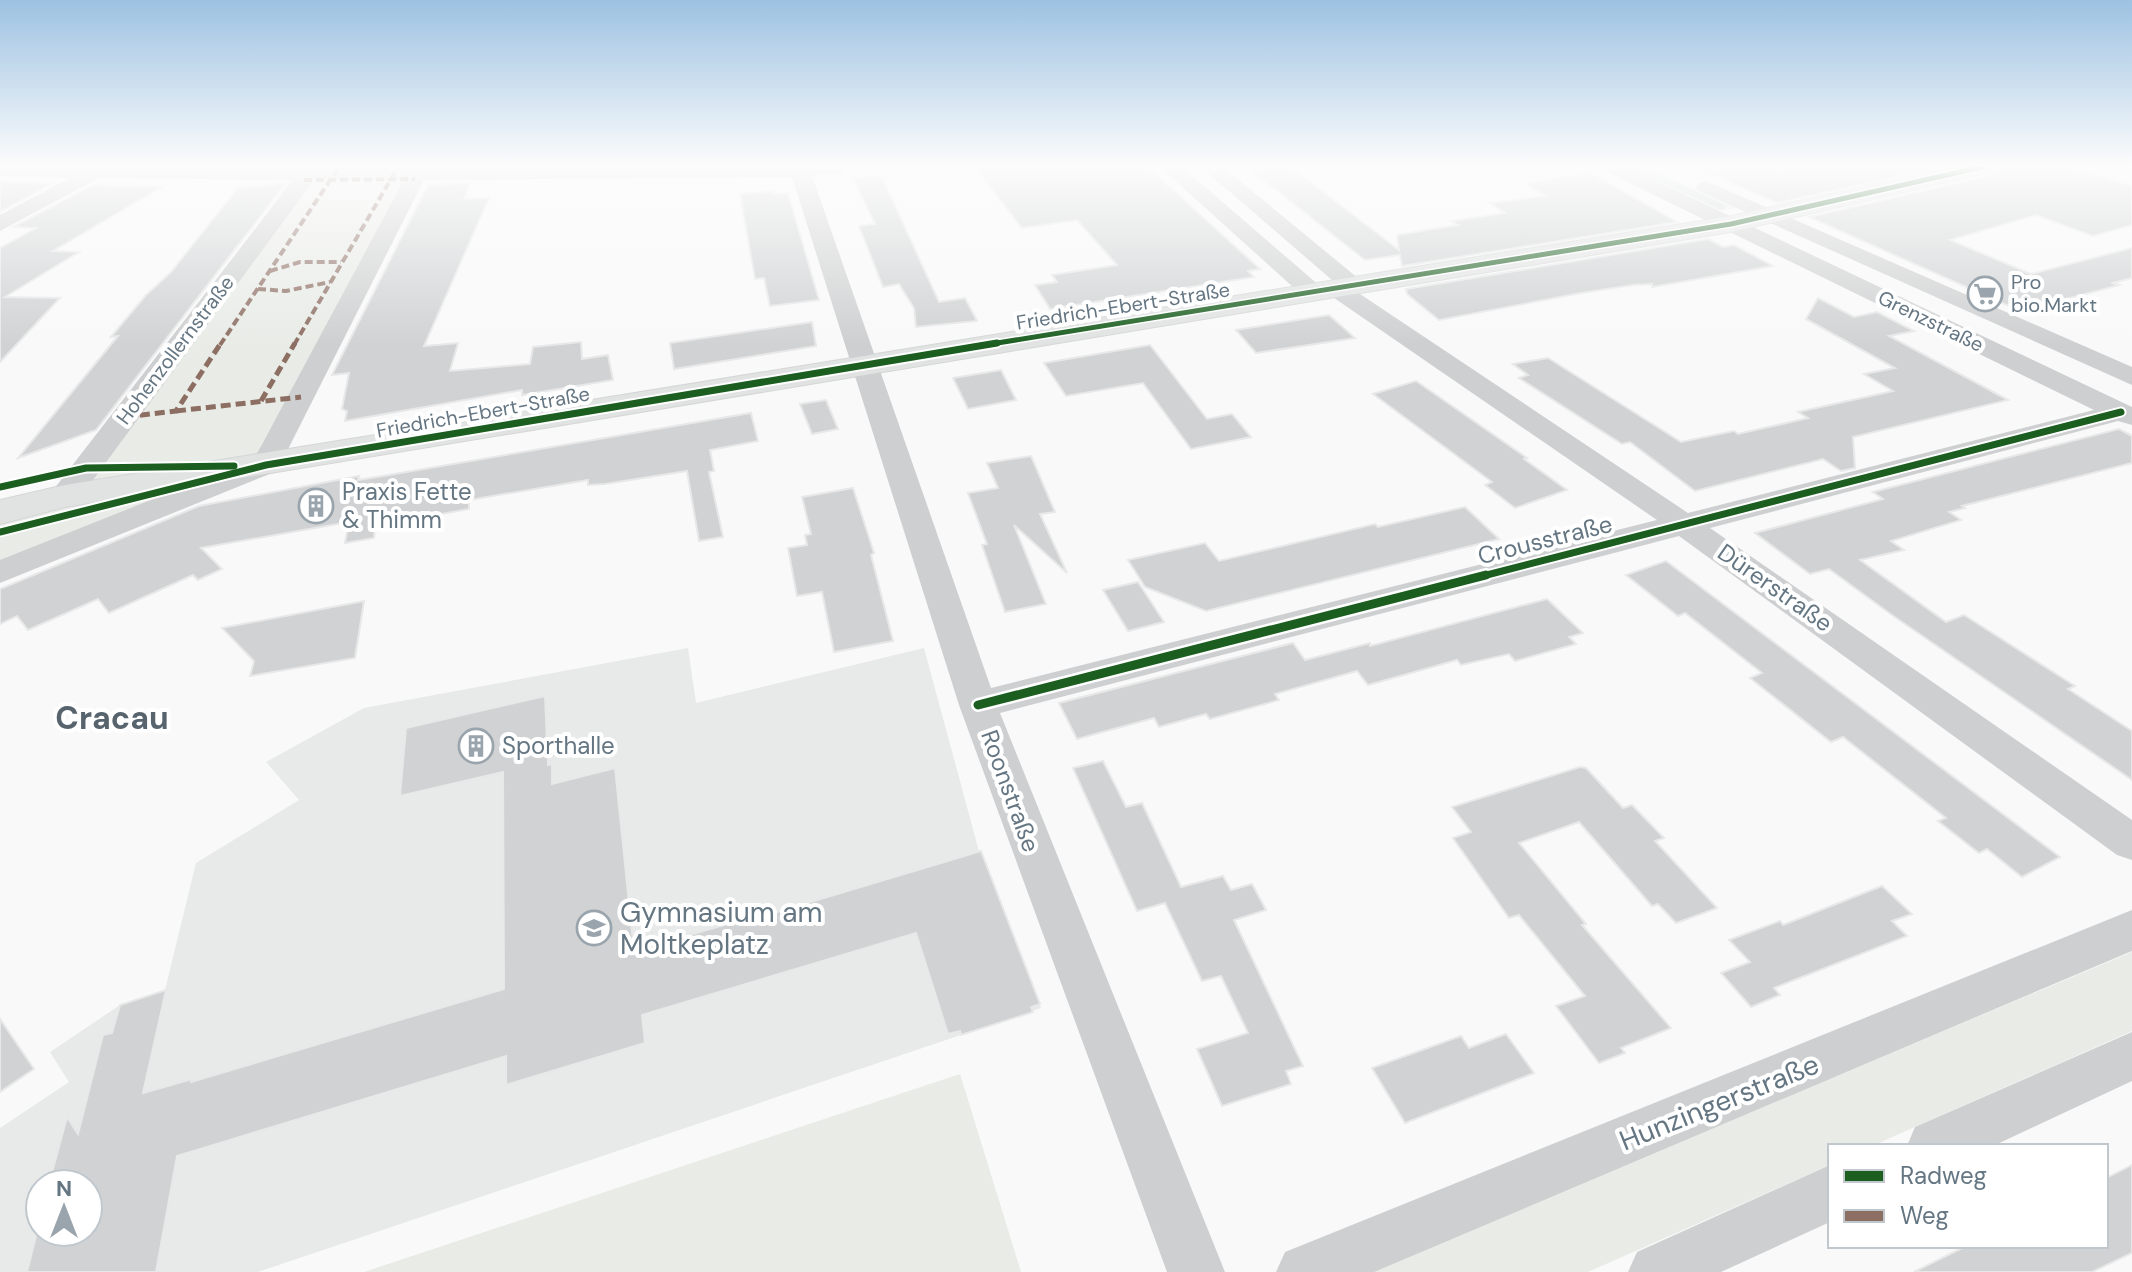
<svg xmlns="http://www.w3.org/2000/svg" width="2132" height="1272" font-family="'DM Sans',sans-serif">
<rect width="100%" height="100%" fill="#f9f9f9"/>
<path fill="#e8e9e9" fill-rule="evenodd" d="M688,648L696,703L924,648L980,855L1041,1008L258,1272H0V1128L69,1082L50,1052L117,1007L164,994L196,863L299,800L266,762L364,708ZM40,1184H88V1232H40Z"/>
<g fill="#e8ebe6">
<path d="M1626,167H1649L1737,208L1720,211Z"/>
<path d="M407,178L260,447L258,476L0,582V503L67,486L290,181Z"/>
<path d="M2132,952V1031L1872,1146H1830V1165L1588,1272H1369Z"/>
<path d="M960,1074L1021,1272H364Z"/>
</g>
<g fill="none" stroke-linecap="round" stroke-linejoin="round">
<path stroke="#ced6d9" stroke-width="6" d="M1636,167L1722,207"/>
</g>
<g fill="#d0d2d3" stroke="#e8e8e8" stroke-width="2">
<path d="M975,167H1148L1260,269L1248,271L1254,277L1050,309L1035,285L1057,282L1052,275L1117,265L1077,220L1022,228Z"/>
<path d="M1247,167H1291L1399,250L1397,235L1458,225L1451,221L1505,213L1490,203L1546,196L1525,184L1589,172L1677,222L1402,266L1400,255L1365,260Z"/>
<path d="M1695,167H1939L1777,203Z"/>
<path d="M1997,167H2072L2132,186V225L2093,236L2036,215L1950,240L2031,274L2132,248V278L2113,283L2120,285L2020,311L1809,217L1992,175Z"/>
<path d="M881,175L939,302L965,298L977,321L916,327L914,308L899,284L883,287L859,226L875,224L853,178Z"/>
<path d="M0,182L53,183L0,212Z"/>
<path d="M286,183L96,430L18,458L118,336L111,337L146,295L171,272L238,188Z"/>
<path d="M470,183L464,199L489,198L424,346L458,343L450,371L530,364L533,347L581,342L582,359L608,355L613,380L522,395V390L345,421L347,411L342,409L349,373L332,375L428,185Z"/>
<path d="M93,185L162,187L53,251L79,252L5,297L60,298L0,362V248L36,228L13,227Z"/>
<path d="M772,191L773,194L788,193L819,300L770,306L764,278L755,279L740,194Z"/>
<path d="M1708,239L1723,247L1734,245L1773,266L1652,287V284L1633,285L1581,293L1439,320L1407,294L1406,289Z"/>
<path d="M1818,298L1854,317L1877,312L1914,331L1889,336L2008,400L1853,437L1855,468L1841,471L1823,459L1695,491L1630,442L1622,444L1519,378L1528,375L1513,364L1548,358L1681,442L1734,431L1738,434L1808,418L1798,412L1893,391L1864,374L1895,368L1806,319Z"/>
<path d="M1329,315L1355,338L1256,353L1236,330Z"/>
<path d="M812,322L816,346L674,369L670,343Z"/>
<path d="M1150,345L1207,419L1232,414L1251,437L1191,449L1143,383L1066,396L1044,363Z"/>
<path d="M1001,370L1016,400L968,409L953,378Z"/>
<path d="M1416,381L1527,458L1524,459L1567,490L1515,508L1485,485L1492,482L1373,394Z"/>
<path d="M826,400L838,429L812,434L800,404Z"/>
<path d="M751,413L758,441L710,450L714,471L709,472L723,537L699,541L687,471L605,484L588,485V480L469,500V509L375,526L374,538L345,543L349,522L201,548L222,569L198,580L193,575L109,613L98,599L28,630L17,616L0,624V589L199,506L359,476L358,480L383,476Z"/>
<path d="M2119,429L2132,436V463L1962,506L1965,508L1949,512L1961,520L1891,541L1904,550L1860,560L1946,622L1964,615L2075,686L2068,689L2132,731V780L1892,615L1829,569L1810,574L1755,533L1883,499L1873,492Z"/>
<path d="M1031,456L1055,512L1040,514L1067,573L1014,525L1046,604L1005,612L982,545L987,544L968,493L998,488L987,463Z"/>
<path d="M853,488L874,553L871,555L893,641L834,652L822,592L797,596L788,548L807,545L805,535L811,534L802,497Z"/>
<path d="M1465,507L1499,539L1206,611L1145,587L1128,560L1205,543L1219,561L1375,524L1378,527Z"/>
<path d="M1666,561L1739,616L2060,857L2022,877L1987,849L1979,853L1938,821L1946,818L1843,737L1831,742L1750,678L1762,673L1685,613L1678,616L1626,575Z"/>
<path d="M1138,582L1164,622L1128,631L1103,590Z"/>
<path d="M1547,599L1583,633L1569,637L1576,644L1515,661L1509,654L1461,665L1457,660L1368,685L1357,671L1275,694L1279,700L1210,719L1206,714L1159,727L1154,718L1077,739L1059,703L1293,643L1305,660L1370,643V646Z"/>
<path d="M364,601L355,658L250,676L254,661L222,628Z"/>
<path d="M545,696L548,765L552,764V784L615,768L634,951L766,913L767,915L981,851L1040,1004L1031,1007L1033,1012L961,1035L960,1031L948,1034L916,933L642,1015L645,1043L506,1085V1056L177,1156L156,1272H27L40,1220V1232H88V1184H49L67,1117L78,1134L103,1035L112,1033L120,1005L166,990L143,1093L192,1079L191,1082L504,989L503,772L400,796L406,728Z"/>
<path d="M1103,761L1126,807L1142,803L1181,887L1223,876L1231,890L1252,884L1266,910L1234,920L1303,1066L1286,1071L1291,1084L1222,1106L1197,1049L1248,1033L1221,976L1202,981L1165,903L1137,911L1073,768Z"/>
<path d="M1580,767L1586,768L1623,808L1632,805L1664,838L1655,841L1717,908L1676,923L1658,904L1652,906L1579,822L1519,843L1586,924L1582,925L1671,1028L1621,1048L1625,1053L1599,1063L1556,1006L1585,996L1519,915L1509,918L1453,838L1471,832L1452,807Z"/>
<path d="M1882,886L1912,914L1892,921L1907,936L1774,988L1780,995L1751,1007L1721,973L1750,962L1729,940L1780,921L1783,925Z"/>
<path d="M0,1019L34,1069L0,1092Z"/>
<path d="M1506,1034L1534,1073L1405,1123L1372,1068L1461,1036L1469,1048Z"/>
<path d="M2132,1165V1253L2092,1272H1914L1966,1246H2106V1178Z"/>
</g>
<g fill="none" stroke-linecap="round" stroke-linejoin="round">
<g stroke="#d5d6d7" stroke-width="2">
<path id="secondary" d="M1951,167H1994L1991,172L1982,174L1731,232L65,507L0,524V500L65,485L1731,216Z"/>
</g>
<g fill="#cecfd0" fill-rule="evenodd">
<path d="M0,167H851L841,173L812,176L991,688L1657,520L1324,291L1321,296H1303L1160,167H1182L1321,287L1332,280L1201,167H1223L1359,279L1363,284L1354,290L1688,513L2094,410L1605,171L1602,167H1627L2132,407V425L2118,421L1710,528L2132,820V860L2117,855L1679,536L1000,713L1225,1272H1167L959,705L792,177L424,180L277,471L0,583V560L254,459L404,180H314L76,503L65,505L54,503L49,496L54,489L293,180L99,178L0,231V215L70,178L0,176Z"/>
<path d="M1706,181L2132,367V385L1699,191L1696,187L1699,183Z"/>
<path d="M2132,910V951L1374,1272H1276L1285,1252Z"/>
<path d="M2132,1032V1081L1993,1146H1907L1915,1127Z"/>
<path d="M1830,1165V1222L1721,1272H1628L1637,1252Z"/>
</g>
<use href="#secondary" fill="#e1e2e2" fill-rule="evenodd"/>
<g stroke="#8d6e63" stroke-width="4" stroke-dasharray="8 4" stroke-linecap="butt">
<path d="M304,180L415,179"/>
<path d="M270,271L300,262H341"/>
<path d="M258,289L286,291L330,282"/>
<path d="M220,345L339,167"/>
<path d="M294,345L398,167"/>
</g>
<g stroke="#8d6e63" stroke-width="5" stroke-dasharray="10 5" stroke-linecap="butt">
<path d="M261,401L295,343"/>
<path d="M176,411L301,397"/>
<path d="M125,417L176,411L221,343"/>
</g>
<g stroke="#fff" stroke-width="8">
<path id="cycleway-far2" d="M985,345L1731,224L1982,167"/>
</g>
<g stroke="#fff" stroke-width="11">
<g id="cycleway-far1">
<path d="M0,487L86,468L234,466"/>
<path d="M0,532L266,465L997,343"/>
<path d="M1479,577L2121,412"/>
</g>
</g>
<g stroke="#fff" stroke-width="14">
<path id="cycleway" d="M978,705L1486,575"/>
</g>
<use href="#cycleway-far2" stroke="#1b5e20" stroke-width="5"/>
<use href="#cycleway-far1" stroke="#1b5e20" stroke-width="7"/>
<use href="#cycleway" stroke="#1b5e20" stroke-width="9"/>
</g>
<linearGradient id="sky" x2="0" y2="1"><stop stop-color="#9dc2e2"/><stop offset="0.48" stop-color="#fcfcfc"/><stop offset="1" stop-color="#fcfcfc" stop-opacity="0"/></linearGradient>
<rect width="2132" height="345" fill="url(#sky)"/>
<defs>
<g id="supermarket-ring" transform="scale(1.8)"><circle r="9.5" fill="#fff" stroke="#99a4ac" stroke-width="1.5"/><path d="M-6-5.5h2.5l.6 2H6L4.5 2H-2.5L-4.4-4H-6ZM-1.5 3.2a1.3 1.3 0 1 0 .1 0ZM3 3.2a1.3 1.3 0 1 0 .1 0Z" fill="#99a4ac"/></g>
<g id="building-ring" transform="scale(1.8)"><circle r="9.5" fill="#fff" stroke="#99a4ac" stroke-width="1.5"/><path d="M-4-6H4V6H1V3H-1V6H-4ZM-2.5-4.3h1.7v1.8h-1.7ZM.8-4.3h1.7v1.8H.8ZM-2.5-1h1.7V.8h-1.7ZM.8-1h1.7V.8H.8Z" fill="#99a4ac"/></g>
<g id="school-ring" transform="scale(1.8)"><circle r="9.5" fill="#fff" stroke="#99a4ac" stroke-width="1.5"/><path d="M0-5L7-2L0 1L-7-2ZM-4 1L0 2.5L4 1V4Q0 6-4 4Z" fill="#99a4ac"/></g>
</defs>
<g fill-rule="evenodd">
<use href="#supermarket-ring" x="1985" y="294"/>
<use href="#building-ring" x="316" y="506"/>
<use href="#building-ring" x="476" y="746"/>
<use href="#school-ring" x="594" y="928"/>
</g>
<g text-anchor="middle" stroke-width="8" stroke-linejoin="round" paint-order="stroke">
<g font-size="20" fill="#657683" stroke="#fff" text-anchor="start">
<text x="2011" y="289">Pro<tspan x="2011" dy="23">bio.Markt</tspan></text>
</g>
<g font-size="20" fill="#657683" stroke="#fff">
<text transform="translate(1123 306) rotate(-9)" y="7">Friedrich-Ebert-Straße</text>
<text transform="translate(1931 321) rotate(26)" y="7">Grenzstraße</text>
<text transform="translate(175 350) rotate(-53)" y="7">Hohenzollernstraße</text>
<text transform="translate(483 412) rotate(-10)" y="7">Friedrich-Ebert-Straße</text>
</g>
<g font-size="24" fill="#657683" stroke="#fff" text-anchor="start">
<text x="342" y="500">Praxis Fette<tspan x="342" dy="28">&amp; Thimm</tspan></text>
<text x="502" y="754">Sporthalle</text>
</g>
<g font-size="24" fill="#657683" stroke="#fff">
<text transform="translate(1545 540) rotate(-14)" y="8">Crousstraße</text>
<text transform="translate(1775 588) rotate(35)" y="8">Dürerstraße</text>
<text transform="translate(1010 791) rotate(70)" y="8">Roonstraße</text>
</g>
<g font-size="28" fill="#657683" stroke="#fff" text-anchor="start">
<text x="620" y="922">Gymnasium am<tspan x="620" dy="32">Moltkeplatz</tspan></text>
</g>
<g font-size="28" fill="#657683" stroke="#fff">
<text transform="translate(1719 1102) rotate(-22)" y="10">Hunzingerstraße</text>
</g>
<g font-size="32" font-weight="bold" fill="#57646e" stroke="#fff">
<text x="112" y="729">Cracau</text>
</g>
</g>
<rect x="1828" y="1144" width="280" height="104" fill="#ffffff" stroke="#c1c8cd" stroke-width="2"/>
<rect x="1844" y="1170" width="40" height="12" fill="#1b5e20" stroke="#c1c8cd" stroke-width="2"/>
<text x="1900" y="1184" font-size="24" fill="#657683">Radweg</text>
<rect x="1844" y="1210" width="40" height="12" fill="#8d6e63" stroke="#c1c8cd" stroke-width="2"/>
<text x="1900" y="1224" font-size="24" fill="#657683">Weg</text>
<g transform="translate(64 1208)"><circle r="38" fill="#ffffff" stroke="#c1c8cd" stroke-width="2"/>
<path d="M0-6L14 30L0 20L-14 30Z" fill="#99a4ac"/>
<text y="-12" font-size="22" font-weight="bold" text-anchor="middle" fill="#657683">N</text>
</g>
</svg>
